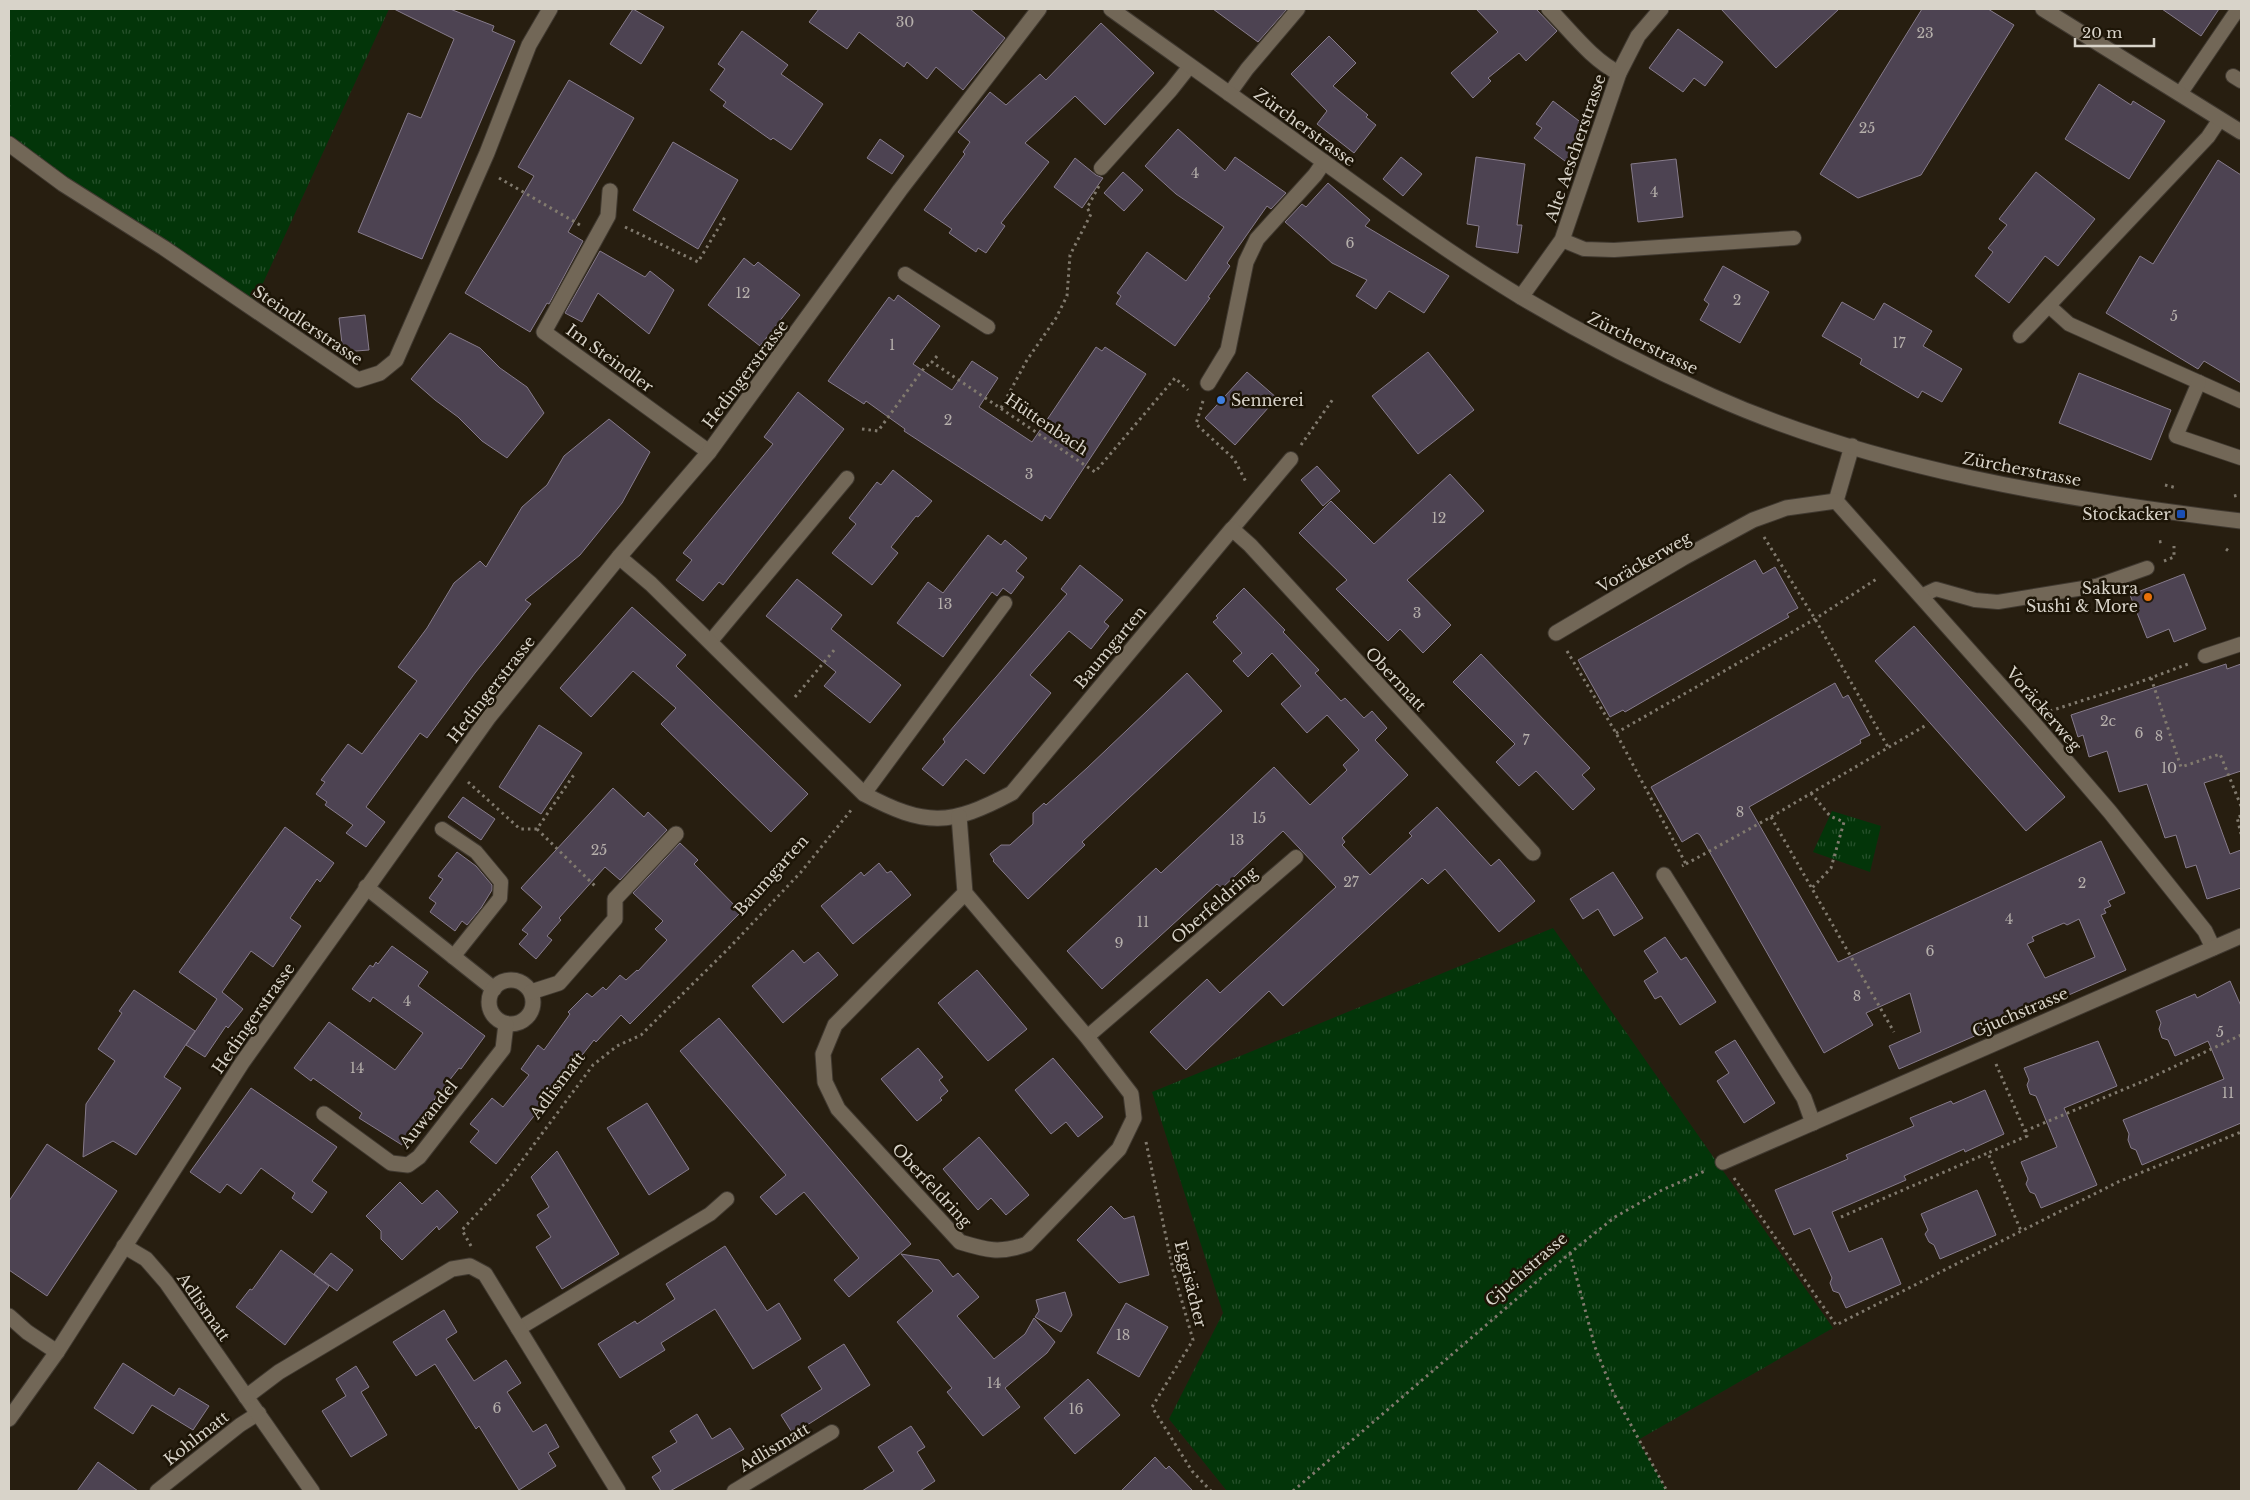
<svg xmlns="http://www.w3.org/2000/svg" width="2250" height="1500" font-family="'Libre Baskerville',serif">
<defs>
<pattern id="grass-tufts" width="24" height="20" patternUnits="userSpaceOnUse" patternTransform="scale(1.25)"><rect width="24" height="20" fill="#033509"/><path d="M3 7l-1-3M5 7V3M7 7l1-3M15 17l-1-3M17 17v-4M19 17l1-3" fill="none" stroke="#27512c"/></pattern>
</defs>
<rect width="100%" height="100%" fill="#271e10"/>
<g fill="url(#grass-tufts)">
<path d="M9,9H389L252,307L9,144Z"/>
<path d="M1832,811L1881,826L1870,872L1813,852Z"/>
<path d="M1553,928L1833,1328L1638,1440L1667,1491H1227L1169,1419L1223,1313L1152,1092Z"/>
</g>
<g fill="#4d4352" stroke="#867b8b" fill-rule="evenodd">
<path d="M394,9H450L494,26L492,31L515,41L422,259L358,232L408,113L421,118L454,39Z"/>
<path d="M633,9L664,27L641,64L610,44Z"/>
<path d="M819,9H970L1005,38L963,90L936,67L927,79L907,62L904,67L859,32L847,49L809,22Z"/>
<path d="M1213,9H1287L1258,42Z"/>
<path d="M1476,9H1536L1557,31L1526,61L1519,53L1488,78L1491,81L1473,98L1451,73L1498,32Z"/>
<path d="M1721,9H1839L1776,68Z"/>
<path d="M1922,9H1988L2014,25L1921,175L1858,198L1820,174Z"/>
<path d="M2162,9H2219L2201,36Z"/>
<path d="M1101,23L1154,73L1105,125L1075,96L1025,143L1049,162L1001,223L1005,226L986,253L978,248L976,252L949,233L952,229L924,210L965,154L963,152L970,142L958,132L990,92L1006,105L1040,74L1046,80Z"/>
<path d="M1678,29L1723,62L1705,86L1694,78L1683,92L1649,68Z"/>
<path d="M742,31L788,65L781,74L823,104L791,150L773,138L771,140L723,106L726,102L710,90L725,69L718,64Z"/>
<path d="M1329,36L1356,63L1333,86L1368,115L1366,117L1376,125L1354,153L1317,124L1327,111L1291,74Z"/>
<path d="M569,80L634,118L568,232L583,241L549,304L547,303L530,332L465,293L534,176L518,167Z"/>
<path d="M2099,84L2131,105L2133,101L2165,121L2129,179L2065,139Z"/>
<path d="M1553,101L1583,124L1569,164L1534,138L1542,128L1536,124Z"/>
<path d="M1178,129L1225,171L1235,157L1286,193L1271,209L1267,206L1227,263L1230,266L1208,297L1210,298L1175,346L1116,304L1121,296L1117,293L1147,252L1186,281L1224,227L1176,194L1145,166Z"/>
<path d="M880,139L904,156L892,174L867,158Z"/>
<path d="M673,142L738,180L698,249L633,210Z"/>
<path d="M1401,157L1422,174L1403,196L1383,179Z"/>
<path d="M1476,157L1525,164L1517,225H1522L1518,253L1476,247L1479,226L1467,224Z"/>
<path d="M1075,158L1096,175L1103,178L1082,208L1054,187Z"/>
<path d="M1676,159L1683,217L1638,222L1631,164Z"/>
<path d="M2218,160L2241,175V383L2204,361L2198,369L2106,313L2140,256L2153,264Z"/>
<path d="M1123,172L1143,190L1124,211L1104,193Z"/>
<path d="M2036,172L2095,219L2058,266L2045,256L2009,303L1975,276L1993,252L1988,248L2007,225L1999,219Z"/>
<path d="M1328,183L1370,220L1365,226L1449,276L1424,313L1389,291L1376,309L1356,296L1367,280L1332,263L1285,222L1302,204L1306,207Z"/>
<path d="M600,251L645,277L650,271L674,290L649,334L598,293L582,322L565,313Z"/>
<path d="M744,258L754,266L758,262L800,295L760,346L708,305Z"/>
<path d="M1723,266L1769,292L1740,343L1700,320L1709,304L1704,300Z"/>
<path d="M898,295L940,326L913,364L952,390L972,361L998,378L979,407L1032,442L1096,347L1102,351L1105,347L1146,374L1050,519L1045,515L1042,521L904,431L905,429L866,401L864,404L828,381L889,297L894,301Z"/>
<path d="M1842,302L1874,320L1884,303L1932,331L1923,346L1962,369L1942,402L1922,391L1918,398L1860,364L1862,359L1822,336Z"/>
<path d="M365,315L369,350L343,352L339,318Z"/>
<path d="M450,333L480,348L500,368L527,387L544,413L507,458L482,441L458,417L435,400L411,379Z"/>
<path d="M1428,352L1474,410L1418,454L1372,396Z"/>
<path d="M1247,372L1277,398L1235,445L1205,418Z"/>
<path d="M2079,373L2171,410L2151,460L2059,423Z"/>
<path d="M798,392L844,429L723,585L719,582L703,601L676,580L692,560L683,553L773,444L764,437Z"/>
<path d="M609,419L650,452L622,503L580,555L525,600L531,604L475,673L427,738L420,733L366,807L385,822L366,847L346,833L353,825L325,805L327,802L316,794L325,782L321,780L348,744L362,754L417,681L398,667L427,628L454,583L480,561L486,567L522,507L547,485L564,456Z"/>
<path d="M1317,466L1340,491L1323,506L1301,480Z"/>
<path d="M893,470L932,501L918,517L916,516L891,547L898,553L872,585L832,553L856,524L849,518L877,482L881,485Z"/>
<path d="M1450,474L1484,511L1407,580L1451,625L1423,653L1400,629L1388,641L1336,589L1347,580L1299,533L1331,501L1374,544Z"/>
<path d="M988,535L1001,545L1005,540L1027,558L1016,571L1024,577L1011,594L1003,588L997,596L992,592L943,657L897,623L928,582L943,593Z"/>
<path d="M1755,560L1763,574L1775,567L1798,608L1787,614L1789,617L1625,712L1623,710L1610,717L1578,660Z"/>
<path d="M1080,565L1123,600L1104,622L1109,626L1091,649L1069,631L1030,675L1051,693L984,774L966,759L943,786L922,769L945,742L943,739L1067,594L1061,589Z"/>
<path d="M2184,574L2206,629L2174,642L2169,629L2147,638L2130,595Z"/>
<path d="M797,579L842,615L831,629L901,685L870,723L824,686L836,672L766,616Z"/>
<path d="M1244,588L1285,630L1283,632L1319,670L1315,673L1341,701L1345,698L1364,718L1372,711L1387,728L1375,740L1408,775L1342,838L1345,842L1342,845L1370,875L1412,836L1409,833L1437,807L1491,866L1499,859L1535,901L1499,932L1445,869L1428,884L1422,878L1283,1006L1269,991L1186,1070L1150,1032L1207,979L1220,993L1336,887L1283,831L1222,888L1217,884L1102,989L1067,951L1156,868L1161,873L1274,767L1310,805L1347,770L1343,765L1359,750L1327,715L1307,733L1281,704L1301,686L1272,653L1248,677L1233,661L1242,653L1213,622L1218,618L1216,616Z"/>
<path d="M632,607L686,655L676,666L808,794L771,832L661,724L676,708L633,671L591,717L560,688Z"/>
<path d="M1914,626L2065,797L2026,831L1875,661Z"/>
<path d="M1481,654L1590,768L1582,775L1595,789L1573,810L1536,771L1519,786L1496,762L1515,744L1453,682Z"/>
<path d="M2226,664L2227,669L2241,664V771L2204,783L2230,854L2241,850V888L2207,899L2196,865L2186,868L2176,835L2165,838L2147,784L2119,792L2107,751L2089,757L2083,735L2078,737L2071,715Z"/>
<path d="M1187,673L1222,711L1082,842L1085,845L1028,899L993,861L994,860L990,854L1001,845H1010L1033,824V813L1044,803L1046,805L1087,768Z"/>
<path d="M1835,683L1843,698L1848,695L1870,735L1860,740L1861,743L1749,807L1838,962L2101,841L2125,893L2108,901L2111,906L2104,909L2106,913L2101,915L2126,970L1899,1069L1889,1046L1921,1032L1910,993L1866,1013L1873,1025L1824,1053L1700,835L1697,833L1682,842L1651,787ZM2079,919L2095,957L2045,978L2027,944L2034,941L2032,937L2064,923L2067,925Z"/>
<path d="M539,725L582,753L541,814L499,787Z"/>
<path d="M613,788L644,817L648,812L667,830L620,880L605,867L559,918L561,920L547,936L552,940L536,959L519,944L528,934L522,930L542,907L521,888Z"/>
<path d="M463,797L495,819L481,840L448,817Z"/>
<path d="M285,827L334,863L320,882L317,879L290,918L301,926L273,967L251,951L222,992L243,1009L228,1028L226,1026L205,1057L186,1045L217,999L179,972Z"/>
<path d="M680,843L698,860L694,864L741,912L630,1024L621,1015L596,1042L594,1040L496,1164L470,1142L479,1131L470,1124L492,1098L503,1107L529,1075L521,1069L538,1045L544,1050L570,1014L568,1012L587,993L592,997L603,987L606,990L620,975L626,980L637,970L638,971L667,940L655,929L663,921L633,893Z"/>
<path d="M457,852L476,866L492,885V890L481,908L467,925L462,921L455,931L430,912L436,903L429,898L443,879L438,876Z"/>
<path d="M879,863L887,873L891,871L911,895L853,944L821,906L861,872L864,876Z"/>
<path d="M1613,872L1643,918L1614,936L1598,909L1583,919L1570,899Z"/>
<path d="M1665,937L1681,960L1686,957L1716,1002L1680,1025L1661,996L1655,999L1644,981L1658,972L1644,951Z"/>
<path d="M392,946L428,972L418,986L485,1036L461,1069L459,1068L434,1100L436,1101L402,1145L359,1118L362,1113L313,1078L311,1081L294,1068L329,1022L395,1070L423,1033L373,997L370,1002L352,989L370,965L373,967L376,962L378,964Z"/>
<path d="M793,950L804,963L818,952L838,975L783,1023L752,986Z"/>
<path d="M977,970L1027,1029L988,1061L938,1003Z"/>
<path d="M2230,981L2241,1006V1123L2142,1165L2136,1150L2131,1148L2128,1140L2129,1134L2123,1120L2224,1079L2208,1041L2175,1056L2168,1040L2162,1038L2159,1029L2161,1023L2156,1011L2195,994L2197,998Z"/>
<path d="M134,990L195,1031L164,1077L181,1088L136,1155L113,1141L83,1157L86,1104L115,1061L98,1049L122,1013L119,1011Z"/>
<path d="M719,1018L911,1244L849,1297L834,1280L859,1258L804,1192L776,1215L760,1197L786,1175L680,1051Z"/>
<path d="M1735,1040L1775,1103L1744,1123L1717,1081L1729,1073L1715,1052Z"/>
<path d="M2098,1041L2117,1086L2064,1108L2097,1185L2041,1208L2035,1194L2030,1192L2026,1184L2028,1179L2021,1162L2057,1147L2036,1096L2030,1094L2027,1085L2029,1080L2024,1068Z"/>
<path d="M918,1048L943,1077L939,1080L948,1091L940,1098L942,1100L917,1121L881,1079Z"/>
<path d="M1053,1058L1103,1117L1078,1137L1066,1122L1051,1134L1015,1090Z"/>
<path d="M251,1088L337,1147L312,1181L327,1192L312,1213L292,1198L295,1193L261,1168L241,1194L227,1184L220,1193L190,1172Z"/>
<path d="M1985,1090L2004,1134L1965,1152L1964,1149L1904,1176L1906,1180L1832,1212L1849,1252L1882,1238L1901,1284L1846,1308L1839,1293L1833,1291L1830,1283L1832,1278L1810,1228L1794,1235L1775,1190L1848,1159L1846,1155L1914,1126L1910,1118L1951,1101L1953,1104Z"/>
<path d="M647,1103L689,1169L649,1195L607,1128Z"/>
<path d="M979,1137L1029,1195L1006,1215L991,1198L978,1210L943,1169Z"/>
<path d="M47,1144L117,1191L47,1296L9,1270V1201Z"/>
<path d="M557,1151L619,1254L562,1289L536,1247L551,1237L537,1215L549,1207L531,1177Z"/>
<path d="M400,1182L422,1204L437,1190L458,1212L439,1230L437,1226L402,1260L381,1239V1231L366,1216Z"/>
<path d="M1977,1190L1996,1235L1940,1259L1934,1245L1929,1242L1925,1234L1928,1230L1921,1214Z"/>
<path d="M1111,1206L1124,1219L1134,1216L1149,1275L1119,1283L1077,1240Z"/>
<path d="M725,1246L767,1311L779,1303L801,1339L753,1369L715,1309L661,1343L665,1350L620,1378L598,1344L635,1321L637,1324L675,1299L666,1284Z"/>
<path d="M281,1250L329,1286L285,1345L236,1307L250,1289L252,1290Z"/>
<path d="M331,1253L353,1270L337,1291L314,1274Z"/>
<path d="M901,1254L939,1260L953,1277L958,1273L979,1297L957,1316L994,1359L1025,1334L1034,1318L1055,1342L1047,1353L1005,1388L1020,1407L983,1436L947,1392L952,1388L897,1322L933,1291Z"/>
<path d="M1065,1292L1072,1315L1061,1332L1035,1317L1039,1311L1036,1300Z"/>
<path d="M1126,1303L1168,1327L1139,1377L1097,1353Z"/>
<path d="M444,1310L457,1332L446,1339L474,1381L506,1360L521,1383L507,1392L533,1432L546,1424L559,1447L548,1453L556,1466L519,1490L479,1426L476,1429L435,1364L416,1376L393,1342Z"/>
<path d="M844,1344L870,1385L793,1434L781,1415L822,1389L808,1367Z"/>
<path d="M123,1363L174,1396L179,1388L209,1406L193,1430L152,1405L133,1434L94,1408Z"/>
<path d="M356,1366L369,1387L361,1392L387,1435L351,1457L322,1411L346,1396L336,1379Z"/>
<path d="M1088,1379L1120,1415L1075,1454L1044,1418Z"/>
<path d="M697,1414L712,1439L730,1428L744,1449L670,1491H661L652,1477L661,1471L652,1457L677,1442L670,1431Z"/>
<path d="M911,1426L925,1447L917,1452L935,1481L920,1491H862L894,1471L878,1447Z"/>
<path d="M1155,1457L1166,1469L1169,1466L1193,1491H1121Z"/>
<path d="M98,1462L138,1491H77Z"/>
</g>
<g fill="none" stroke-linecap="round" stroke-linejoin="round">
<g stroke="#403930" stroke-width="16">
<g id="service">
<path d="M2233,76L2241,81"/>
<path d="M1229,94L1247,69L1298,9"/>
<path d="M2180,94L2238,9"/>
<path d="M1101,168L1171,90L1190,66"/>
<path d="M1562,240L1584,249L1614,250L1794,238"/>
<path d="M905,274L988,327"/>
<path d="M2049,306L2069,324L2241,401"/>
<path d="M2020,336L2208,137L2220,119"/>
<path d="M2199,382L2176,436L2241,458"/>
<path d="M1232,529L1291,459"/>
<path d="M1921,596L1936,589L1975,600L1998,602L2096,586L2147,568"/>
<path d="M710,642L847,478"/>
<path d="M2205,656L2241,644"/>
<path d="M864,794L1005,603"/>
<path d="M442,829L476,852L501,882L500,898L453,957"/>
<path d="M1087,1037L1296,857"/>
<path d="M518,1329L710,1214L727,1199"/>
<path d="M157,1491L240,1425L259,1413"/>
<path d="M734,1491L832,1432"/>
</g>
</g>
<g stroke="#403930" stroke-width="17">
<g id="minor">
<path d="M1549,9C1570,30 1592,60 1619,73"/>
<path d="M2043,9L2241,132"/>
<path d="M9,144L63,184L164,248L358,380L380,373L396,360L487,153L529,45L550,9"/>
<path d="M610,191L608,216L544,332L709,452"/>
<path d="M1521,297L1562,240L1619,73L1638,36L1661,9"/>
<path d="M1208,383L1228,350L1246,262L1257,239L1315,175L1324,162"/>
<path d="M1852,446L1836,501L2031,720L2110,812L2205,931L2213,948"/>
<path d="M619,557L651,584L864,794C926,827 950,826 1012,793L1232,529L1250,545L1533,853"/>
<path d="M1556,633L1683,558L1753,520L1786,508L1836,501"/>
<path d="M959,816L965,893L835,1025L823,1054L825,1082L838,1109L960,1242C986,1250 1000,1254 1027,1244L1119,1149L1134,1118L1131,1094L1087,1037L965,893"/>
<path d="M1664,875L1804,1098L1813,1123"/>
<path d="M366,887L494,989"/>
<circle cx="511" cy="1002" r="22"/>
<path d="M531,992L559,983L615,919V899L676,834"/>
<path d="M324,1114L391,1163L408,1165L419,1157L503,1049L506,1024"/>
<path d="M1723,1162L2241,936"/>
<path d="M124,1246L146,1259L166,1282L312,1491"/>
<path d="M9,1316L27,1332L57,1352"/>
<path d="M246,1397L279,1372L452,1269L470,1266L485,1274L618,1491"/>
</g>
</g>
<g stroke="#403930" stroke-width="17">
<g id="tertiary">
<path d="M1111,9C1175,55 1239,100 1302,146C1374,198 1445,251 1521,297C1583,334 1647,367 1712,396C1875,469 2066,500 2241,521"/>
<path d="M9,1419L57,1352L242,1063L489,717L619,557L709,452L900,190L1039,9"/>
</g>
</g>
<g stroke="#817a6e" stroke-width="3" stroke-dasharray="2.5 4" stroke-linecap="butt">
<path d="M499,178L580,225"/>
<path d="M625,227L698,262L725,217"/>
<path d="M937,356L932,362L1095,472L1175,378L1188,390"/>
<path d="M1203,401L1196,424L1234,459L1246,482"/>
<path d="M1001,408L1027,360L1056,318L1067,296L1070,255L1091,214L1087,208L1099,186"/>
<path d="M862,429L878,431L924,368L932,362"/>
<path d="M1301,445L1333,399"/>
<path d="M2165,485L2177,488"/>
<path d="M2234,496L2239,495"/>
<path d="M1764,537L1815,619L1888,747"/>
<path d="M2159,542L2165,541"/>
<path d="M2226,549L2230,552"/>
<path d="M2164,561L2174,557V546"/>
<path d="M1567,651L1616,733L1686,864L1682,866"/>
<path d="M2151,678L2181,767L2220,754L2241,806"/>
<path d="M795,697L835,649"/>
<path d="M2050,711L2137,683L2188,664"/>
<path d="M1616,733L1815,619L1878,578"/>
<path d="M468,782L520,829H537L575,773"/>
<path d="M1811,793L1830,816L1844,822L1831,868L1812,888"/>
<path d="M2241,816L2237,817L2241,834"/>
<path d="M1771,817L1894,1032"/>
<path d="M537,829L597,888"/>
<path d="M1686,864L1771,817L1928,724"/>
<path d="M1996,1064L2027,1136L1988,1153L2021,1231"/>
<path d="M2025,1131L2146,1080L2241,1035"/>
<path d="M1146,1142L1173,1270L1193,1340L1152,1407L1192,1471L1211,1491"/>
<path d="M1734,1178L1836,1325L2118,1182L2241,1132"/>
<path d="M1841,1217L1988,1153"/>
<path d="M471,1246L462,1230L506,1182L593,1065L617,1046L641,1035L729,948L801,872L852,809"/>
<path d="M1570,1253L1595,1347L1613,1392L1667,1491"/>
<path d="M1293,1491L1570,1253L1615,1217L1662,1190L1705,1171"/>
</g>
<use href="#service" stroke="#726757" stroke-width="14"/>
<use href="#minor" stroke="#726757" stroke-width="15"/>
<use href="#tertiary" stroke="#726757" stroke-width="15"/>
</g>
<circle fill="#3f7fe0" stroke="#1d1507" stroke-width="2" cx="1221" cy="400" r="5"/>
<rect fill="#1a4fb4" stroke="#1d1507" stroke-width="2" x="2176" y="509" width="10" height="10" rx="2.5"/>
<circle fill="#e8710a" stroke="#1d1507" stroke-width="2" cx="2148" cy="597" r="5"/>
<g text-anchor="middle" stroke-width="5" stroke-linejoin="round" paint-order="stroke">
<g font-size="14" fill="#b5afab">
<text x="905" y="27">30</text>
<text x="1925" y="38">23</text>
<text x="1867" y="133">25</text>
<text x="1195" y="178">4</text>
<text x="1654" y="197">4</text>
<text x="1350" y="248">6</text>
<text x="743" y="298">12</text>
<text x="1737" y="305">2</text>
<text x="2174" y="321">5</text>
<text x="1899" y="348">17</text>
<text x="892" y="350">1</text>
<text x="948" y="425">2</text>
<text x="1029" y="479">3</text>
<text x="1439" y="523">12</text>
<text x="945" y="609">13</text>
<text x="1417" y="618">3</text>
<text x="2108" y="726">2c</text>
<text x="2139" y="738">6</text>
<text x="2159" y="741">8</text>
<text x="1526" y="745">7</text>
<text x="2169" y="773">10</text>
<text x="1740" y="817">8</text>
<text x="1259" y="823">15</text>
<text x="1237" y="845">13</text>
<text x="599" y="855">25</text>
<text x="1351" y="887">27</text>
<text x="2082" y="888">2</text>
<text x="2009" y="924">4</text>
<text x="1143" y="927">11</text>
<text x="1119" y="948">9</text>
<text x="1930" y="956">6</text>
<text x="1857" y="1001">8</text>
<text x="407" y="1006">4</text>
<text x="2220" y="1037">5</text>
<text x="357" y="1073">14</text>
<text x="2228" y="1098">11</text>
<text x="1123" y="1340">18</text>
<text x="994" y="1388">14</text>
<text x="497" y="1413">6</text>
<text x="1076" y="1414">16</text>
</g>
<g font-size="16" fill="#d8d3c9" stroke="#1d1507">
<text transform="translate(1305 127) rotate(36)" y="6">Zürcherstrasse</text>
<text transform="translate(1575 148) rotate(-71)" y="6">Alte Aescherstrasse</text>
<text transform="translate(308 325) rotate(34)" y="6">Steindlerstrasse</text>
<text transform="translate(1643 343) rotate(26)" y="6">Zürcherstrasse</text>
<text transform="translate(610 358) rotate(36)" y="6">Im Steindler</text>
<text transform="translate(745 374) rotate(-53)" y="6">Hedingerstrasse</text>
<text transform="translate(1047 424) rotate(34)" y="6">Hüttenbach</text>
<text transform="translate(2022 469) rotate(11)" y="6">Zürcherstrasse</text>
<text transform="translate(1644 562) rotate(-30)" y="6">Voräckerweg</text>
<text transform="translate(1110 647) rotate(-50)" y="6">Baumgarten</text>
<text transform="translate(1396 679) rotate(47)" y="6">Obermatt</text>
<text transform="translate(491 689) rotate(-52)" y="6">Hedingerstrasse</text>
<text transform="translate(2044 709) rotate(49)" y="6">Voräckerweg</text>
<text transform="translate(771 875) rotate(-48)" y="6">Baumgarten</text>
<text transform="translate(1214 905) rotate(-41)" y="6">Oberfeldring</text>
<text transform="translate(2020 1012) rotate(-23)" y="6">Gjuchstrasse</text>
<text transform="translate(253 1018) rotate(-55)" y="6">Hedingerstrasse</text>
<text transform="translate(557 1085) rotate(-53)" y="6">Adlismatt</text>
<text transform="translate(428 1114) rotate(-51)" y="6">Auwandel</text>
<text transform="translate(932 1185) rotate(47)" y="6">Oberfeldring</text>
<text transform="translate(1526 1269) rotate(-41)" y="6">Gjuchstrasse</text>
<text transform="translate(1191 1284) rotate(76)" y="6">Eggisächer</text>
<text transform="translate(204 1307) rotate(55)" y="6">Adlismatt</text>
<text transform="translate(196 1438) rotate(-38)" y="6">Kohlmatt</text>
<text transform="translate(774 1447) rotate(-31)" y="6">Adlismatt</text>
</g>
<g font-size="16" fill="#d8d3c9" stroke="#1d1507" text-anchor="end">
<text x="1231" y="406" text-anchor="start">Sennerei</text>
<text x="2171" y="520">Stockacker</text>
<text x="2138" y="594">Sakura<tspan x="2138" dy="18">Sushi &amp; More</tspan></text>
</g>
</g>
<rect width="2250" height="1500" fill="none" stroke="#d8d3c9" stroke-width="20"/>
<path d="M2075 38v8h79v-8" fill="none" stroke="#d8d3c9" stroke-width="2.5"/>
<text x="2082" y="38" font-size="15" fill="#d8d3c9" stroke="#1d1507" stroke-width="4" paint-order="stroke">20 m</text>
</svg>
